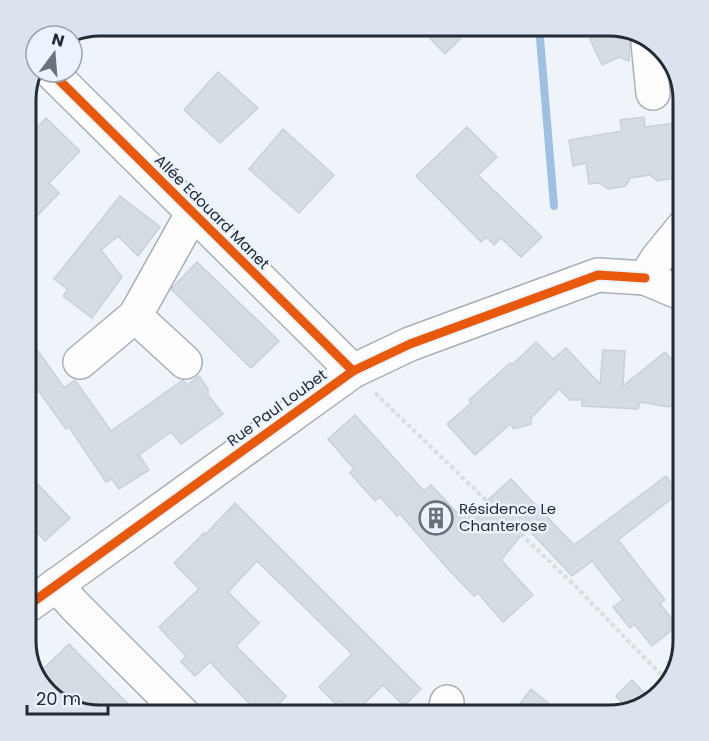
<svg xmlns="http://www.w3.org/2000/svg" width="709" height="741" font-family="Poppins,sans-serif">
<rect width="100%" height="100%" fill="#eff4fa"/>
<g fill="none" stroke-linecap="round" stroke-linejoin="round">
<path stroke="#a0c0e3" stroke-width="8" d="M539,26L554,206"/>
</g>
<g fill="#d6dce3" stroke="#cad0d7" stroke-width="1.5">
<path d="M418,26H452L462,37L445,54Z"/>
<path d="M584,26H599L630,39L629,61L619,57L602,65Z"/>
<path d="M218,72L258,108L220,143L184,110Z"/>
<path d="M644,117L645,127L683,122V170L680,171L676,178L657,181L650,175L630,178L626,186L608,189L599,183L589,184L586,163L573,166L569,140L622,131L620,120Z"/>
<path d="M46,118L80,151L49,183L59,193L26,227V139Z"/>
<path d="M467,127L497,157L478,175L542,237L521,257L501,238L494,245L486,237L481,242L416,176Z"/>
<path d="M283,129L334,175L299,213L249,169Z"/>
<path d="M120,196L160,227L138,256L118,236L101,250L122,277L92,318L63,296L68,290L54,279Z"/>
<path d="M197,262L279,341L251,368L171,289Z"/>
<path d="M26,334L64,388L75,380L111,431L183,380L187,385L199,376L208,389V395L223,414L181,444L171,432L139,455L149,470L119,489L112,479L106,482L69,427L66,429L38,390L26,399Z"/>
<path d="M536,342L553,359L566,348L600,384L603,350L625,351L623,386L665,352L683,371L684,419L671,405L669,407L640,402L638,409L582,406V400H570L559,389L531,418V424L514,429L510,424L475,455L447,424L471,403L469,400L479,391L510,363L512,365Z"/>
<path d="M355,415L424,491L431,485L463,519L465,517L467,519L511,479L574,545L666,476L679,493L618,540L665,600L660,604L677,626L652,646L634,624L630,628L613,607L623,600L592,561L572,576L527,528L501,560L533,595L503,622L478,593L474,596L448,569L400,514L397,516L380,497L375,501L350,473L354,469L328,439Z"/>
<path d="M26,472L70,518L45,541L36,531L26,541Z"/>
<path d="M235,503L421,689L404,706L383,685L353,715L340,701L336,704L319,687L352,654L257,561L228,592L259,623L236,646L286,696L268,716H261L210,662L195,676L181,662L186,656L159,627L199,589L174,563L204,533L205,535Z"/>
<path d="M69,644L140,716H100L44,690L38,674Z"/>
<path d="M632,680L651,700L628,709L616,696Z"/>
<path d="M531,689L564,716H531L519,705Z"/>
</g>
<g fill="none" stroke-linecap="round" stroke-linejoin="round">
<g stroke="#a9afb6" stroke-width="36">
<g id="minor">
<path d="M648,43L653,93"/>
<path d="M51,72L353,371"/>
<path d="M645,278L657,259L683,227"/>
<path d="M80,362L135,316"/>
<path d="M185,362L135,316L192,214"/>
<path d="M56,585L75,606L184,715"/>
<path d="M26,607L353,371L410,344L598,275L645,278L683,294"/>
<path d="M444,715L447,702"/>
</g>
</g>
<path stroke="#dbdddf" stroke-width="4" stroke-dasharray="4.5 3" stroke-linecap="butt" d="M375,393L580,591L666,680"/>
<use href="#minor" stroke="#fdfdfe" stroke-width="33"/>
<g stroke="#ebf4fe" stroke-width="13">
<g id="cycleway">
<path d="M51,72L353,371"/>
<path d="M26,607L353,371L410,344L598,275L645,278"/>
</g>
</g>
<use href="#cycleway" stroke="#e8590c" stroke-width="9"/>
</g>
<defs>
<g id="building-ring" transform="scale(1.725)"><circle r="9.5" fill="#ebf4fe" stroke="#6a727a" stroke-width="1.5"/><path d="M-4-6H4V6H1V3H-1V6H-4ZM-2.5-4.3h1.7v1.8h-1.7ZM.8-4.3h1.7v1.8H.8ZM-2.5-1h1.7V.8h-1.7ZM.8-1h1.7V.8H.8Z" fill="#6a727a"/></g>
</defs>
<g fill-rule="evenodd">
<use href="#building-ring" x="436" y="518"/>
</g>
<g text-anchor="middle" stroke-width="5" stroke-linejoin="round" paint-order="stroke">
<g font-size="15" fill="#232c35" stroke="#ebf4fe">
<text transform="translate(212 212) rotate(45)" y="5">Allée Edouard Manet</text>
<text transform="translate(277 408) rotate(-36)" y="5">Rue Paul Loubet</text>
</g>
<g font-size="15" fill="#232c35" stroke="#ebf4fe" text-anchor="start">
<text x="459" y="514">Résidence Le<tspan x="459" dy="17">Chanterose</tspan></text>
</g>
</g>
<path d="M0 0H709V741H0ZM100 36H609A64 64 0 0 1 673 100V641A64 64 0 0 1 609 705H100A64 64 0 0 1 36 641V100A64 64 0 0 1 100 36Z" fill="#dbe4ee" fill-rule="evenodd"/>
<path fill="none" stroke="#232c35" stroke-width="3" d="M100 36H609A64 64 0 0 1 673 100V641A64 64 0 0 1 609 705H100A64 64 0 0 1 36 641V100A64 64 0 0 1 100 36Z"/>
<g transform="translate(54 54) rotate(16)"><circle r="28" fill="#ebf4fe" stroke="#9ba4ae" stroke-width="1.5"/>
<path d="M0-4.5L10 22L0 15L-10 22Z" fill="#6a727a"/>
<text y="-9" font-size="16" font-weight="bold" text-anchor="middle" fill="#232c35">N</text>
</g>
<path d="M27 705v9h81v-9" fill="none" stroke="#232c35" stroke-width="3"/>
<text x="36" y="705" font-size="18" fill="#232c35" stroke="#ebf4fe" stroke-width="4.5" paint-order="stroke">20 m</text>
</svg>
